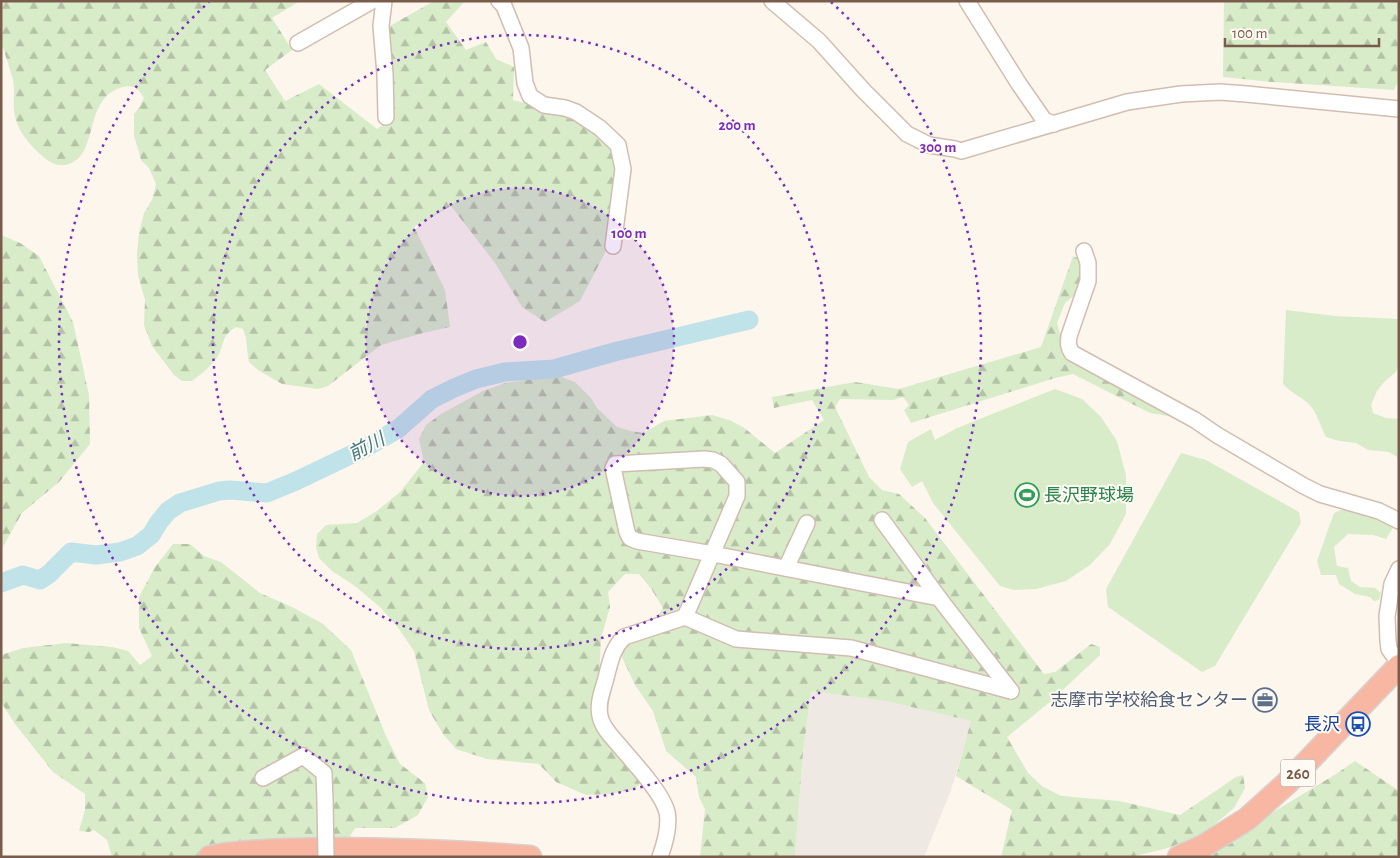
<svg xmlns="http://www.w3.org/2000/svg" width="1400" height="858" font-family="'Alegreya Sans','Noto Sans JP',sans-serif">
<defs>
<pattern id="forest-firs" width="22" height="20" patternUnits="userSpaceOnUse" patternTransform="scale(1.25)"><rect width="22" height="20" fill="#d8ecc9"/><path d="M5 1l3.5 6h-7zM16 11l3.5 6h-7z" fill="#b4c2a5"/></pattern>
</defs>
<rect width="100%" height="100%" fill="#fdf6ec"/>
<path fill="#efe9e4" d="M811,691L886,701L972,721L951,790L924,857L795,856L803,753Z"/>
<g fill="#d8ecc9">
<path d="M1286,310L1336,316L1399,319V362L1396,372L1384,382L1377,391L1371,405L1373,413L1386,418L1399,419V465L1397,457L1389,452L1368,450L1356,443L1339,441L1326,437C1320,426 1318,414 1309,404C1301,397 1290,392 1283,384Z"/>
<path d="M1055,389L1082,399L1101,417L1117,441L1126,475V514L1110,544L1090,565L1066,581L1036,589L1014,590L1000,586L933,503L922,481L912,487L900,469L908,442L931,429L935,440L957,428Z"/>
<path d="M1181,453L1206,460L1299,512L1301,523L1215,666L1202,672L1108,607L1106,589Z"/>
<path d="M1343,509L1370,515L1393,528L1386,539L1373,535L1348,534L1334,547L1337,566L1348,568L1351,581L1360,587L1375,588L1381,593L1379,600L1374,601L1370,597L1355,594L1339,584L1336,575H1321L1317,561L1334,513Z"/>
</g>
<g fill="url(#forest-firs)">
<path d="M1,1H300L272,18L292,50L265,70L285,101L319,84L377,129L390,119L388,27L434,1H465L446,22L466,50L486,42L496,59L514,67L513,100L573,115L615,147L620,169L609,245L580,301L545,322L522,307L495,263L451,206L414,227L445,290L450,327L423,333L381,345L328,386L318,389L282,384L258,370L249,362L247,350L246,338L243,329L236,327C221,336 225,343 218,356C211,367 201,374 192,381H182L174,375L152,346L144,325L145,300L138,275L137,254L139,233L144,213L152,200L156,184L149,168L141,160L138,149L134,136V114L140,106L144,98C139,89 133,84 123,87C82,98 100,154 69,164C58,168 49,162 41,155C28,143 16,129 14,111C13,101 15,90 13,80C10,69 6,58 3,47H1Z"/>
<path d="M1224,1H1399V80L1394,90L1273,82L1223,77Z"/>
<path d="M1,235L20,243L39,256L73,322L89,395L90,444L59,482L22,513L1,550Z"/>
<path d="M1073,256L1083,260L1084,273L1075,295L1065,303L1057,323L1065,352L1185,419L1150,413L1073,374L1055,378L911,423L904,410L909,405L903,397L893,400L840,399L835,407L869,477L882,490L899,494L925,518L1044,674L1055,672L1091,644L1100,647V655L1051,701L1007,737L1028,773L1042,786L1061,796L1119,801L1180,815L1236,777L1243,775L1245,788L1234,808L1203,834L1168,848L1131,857H1001L1012,810L956,776L971,721L886,701L811,691L803,753L795,856L866,857H700L705,809L699,797L696,777L666,751L653,711L635,685L621,655L627,640L647,633L663,608L652,590L639,574H625L608,592L610,607L601,638L597,719L641,775L639,785L632,790L608,794L586,795L556,782L539,764L487,759L456,749L443,734L429,710L414,651L399,629L381,608L355,586L332,571L319,558L316,547L317,534L326,525L357,523L377,511L400,492L424,462L419,439L426,425L441,414L483,391L505,383L559,376L575,382L591,398L597,408L617,427L631,431L643,433L664,421L712,415L729,420L743,427L775,453L824,420L812,400L774,408L772,397L855,382L899,389L1041,347Z"/>
<path d="M173,544H190L204,556L221,562L260,593L292,607L323,624L351,650L386,736L400,764L425,783L428,797L418,815L395,828H355L338,857H112L107,840L94,830L89,832L79,831L85,810V794L53,772L15,724L1,702V655L23,648L66,643L112,647L128,651L140,665L152,656L139,628V597L155,567Z"/>
<path d="M1355,761L1399,791V857H1211L1206,853L1336,774Z"/>
</g>
<g fill="none" stroke-linecap="round" stroke-linejoin="round">
<path stroke="#bfe3e8" stroke-width="19" d="M1,583L23,575L40,580L49,574L71,552L96,555L120,552L137,546L151,535L159,522L168,511L180,503L219,491L230,490L267,493L296,481L365,448L398,429L432,399L454,388L476,379L505,372L554,369L614,352L749,320"/>
<g stroke="#d1beb0" stroke-width="18">
<g id="minor">
<path d="M384,1L381,26L385,74L386,117"/>
<path d="M499,1L504,6L521,48L525,83L530,96L544,105L565,108L576,112L600,128L618,145L623,169L613,246"/>
<path d="M772,1L819,41L863,90L907,134L929,145L955,149L961,151L1127,102L1181,94L1220,92L1246,94L1399,109"/>
<path d="M967,1L1019,84L1044,120L1054,124"/>
<path d="M298,43L372,1"/>
<path d="M1084,251L1088,263V281L1069,336C1068,343 1068,347 1072,353L1195,420L1217,435L1304,486L1320,494L1379,511L1399,521"/>
<path d="M882,520L939,598"/>
<path d="M786,568L807,523"/>
<path d="M1399,569L1392,584L1387,616L1388,641L1389,649L1399,663"/>
<path d="M685,617L737,496V482L721,464L713,460L704,459L615,464L613,468L627,532L630,538L637,541L713,554L939,598L1011,691"/>
<path d="M263,778L303,756L324,773L325,801"/>
<path d="M660,857C665,843 670,826 667,812C662,792 632,761 618,744C611,736 602,727 600,716C597,703 603,690 606,678C610,663 612,649 624,637L685,617L736,639L851,648L1011,691"/>
</g>
</g>
<g stroke="#dad1cd" stroke-width="25">
<g id="highway">
<path d="M210,857C249,850 291,850 332,849C398,849 464,852 530,857"/>
<path d="M1179,857L1202,847L1247,819L1287,783L1399,666"/>
</g>
</g>
<use href="#minor" stroke="#fff" stroke-width="15"/>
<use href="#highway" stroke="#f7b7a3" stroke-width="22"/>
<g stroke="#d1beb0" stroke-width="18" stroke-linecap="butt">
<path id="minor-bridge" d="M325,801L326,857"/>
</g>
<use href="#minor-bridge" stroke="#fff" stroke-width="15"/>
</g>
<circle cx="520" cy="342" r="154" fill="#7b2cbf" fill-opacity=".12"/>
<g fill="none" stroke="#7b2cbf" stroke-width="2.5" stroke-dasharray="2.5 5">
<circle cx="520" cy="342" r="154"/>
<circle cx="520" cy="342" r="307"/>
<path d="M831 2A461 461 0 1 1 209 2"/>
</g>
<defs>
<g id="stadium-ring" transform="scale(1.25)"><circle r="9.5" fill="#fffaf3" stroke="#2e9e5b" stroke-width="1.5"/><path d="M0-5a6.5 5 0 1 0 0 10a6.5 5 0 1 0 0-10ZM-3.5-1.8h7v3.6h-7Z" fill="#2e9e5b"/></g>
<g id="office-ring" transform="scale(1.25)"><circle r="9.5" fill="#fffaf3" stroke="#5c6f8a" stroke-width="1.5"/><path d="M-6-3h4V-5.5h4V-3h4V5H-6ZM-1-4.5V-3h2v-1.5ZM-6 0V1H6V0Z" fill="#5c6f8a"/></g>
<g id="bus-ring" transform="scale(1.25)"><circle r="9.5" fill="#fffaf3" stroke="#1a4fb4" stroke-width="1.5"/><path d="M-5-6H5V4H4V6H2V4H-2V6H-4V4H-5ZM-3.5-4V0h7V-4ZM-3.5 1.2v1.5H-2V1.2ZM2 1.2v1.5H3.5V1.2Z" fill="#1a4fb4"/></g>
</defs>
<g fill-rule="evenodd">
<use href="#stadium-ring" x="1027" y="495"/>
<use href="#office-ring" x="1265" y="700"/>
<use href="#bus-ring" x="1358" y="724"/>
</g>
<g text-anchor="middle" stroke-width="4" stroke-linejoin="round" paint-order="stroke">
<rect fill="#fffaf3" stroke="#a28b7f" stroke-width="1" x="1280.5" y="759.5" width="35" height="27" rx="4"/>
<g font-size="16" font-weight="bold" fill="#7a5c4d">
<text x="1298" y="779">260</text>
</g>
<g font-size="18" fill="#27864d" stroke="#fffaf3" text-anchor="start">
<text x="1044" y="501">長沢野球場</text>
</g>
<g font-size="18" fill="#4e5e75" stroke="#fffaf3" text-anchor="end">
<text x="1248" y="706">志摩市学校給食センター</text>
</g>
<g font-size="18" fill="#164399" stroke="#fffaf3" text-anchor="end">
<text x="1340" y="730">長沢</text>
</g>
<g font-size="19" font-style="italic" fill="#437c86" stroke="#fffaf3">
<text transform="translate(366 446) rotate(-28)" y="7">前川</text>
</g>
</g>
<circle cx="520" cy="342" r="8" fill="#7b2cbf" stroke="#fffaf3" stroke-width="2.5"/>
<g font-size="15" text-anchor="middle" font-weight="bold" fill="#7b2cbf" stroke="#fffaf3" stroke-width="4" stroke-linejoin="round" paint-order="stroke">
<text x="737" y="130">200 m</text>
<text x="938" y="152">300 m</text>
<text x="629" y="238">100 m</text>
</g>
<rect width="1400" height="858" fill="none" stroke="#7a5c4d" stroke-width="5"/>
<path d="M1225 38v8h154v-8" fill="none" stroke="#7a5c4d" stroke-width="2.5"/>
<text x="1232" y="38" font-size="15" fill="#7a5c4d" stroke="#fffaf3" stroke-width="4" paint-order="stroke">100 m</text>
</svg>
